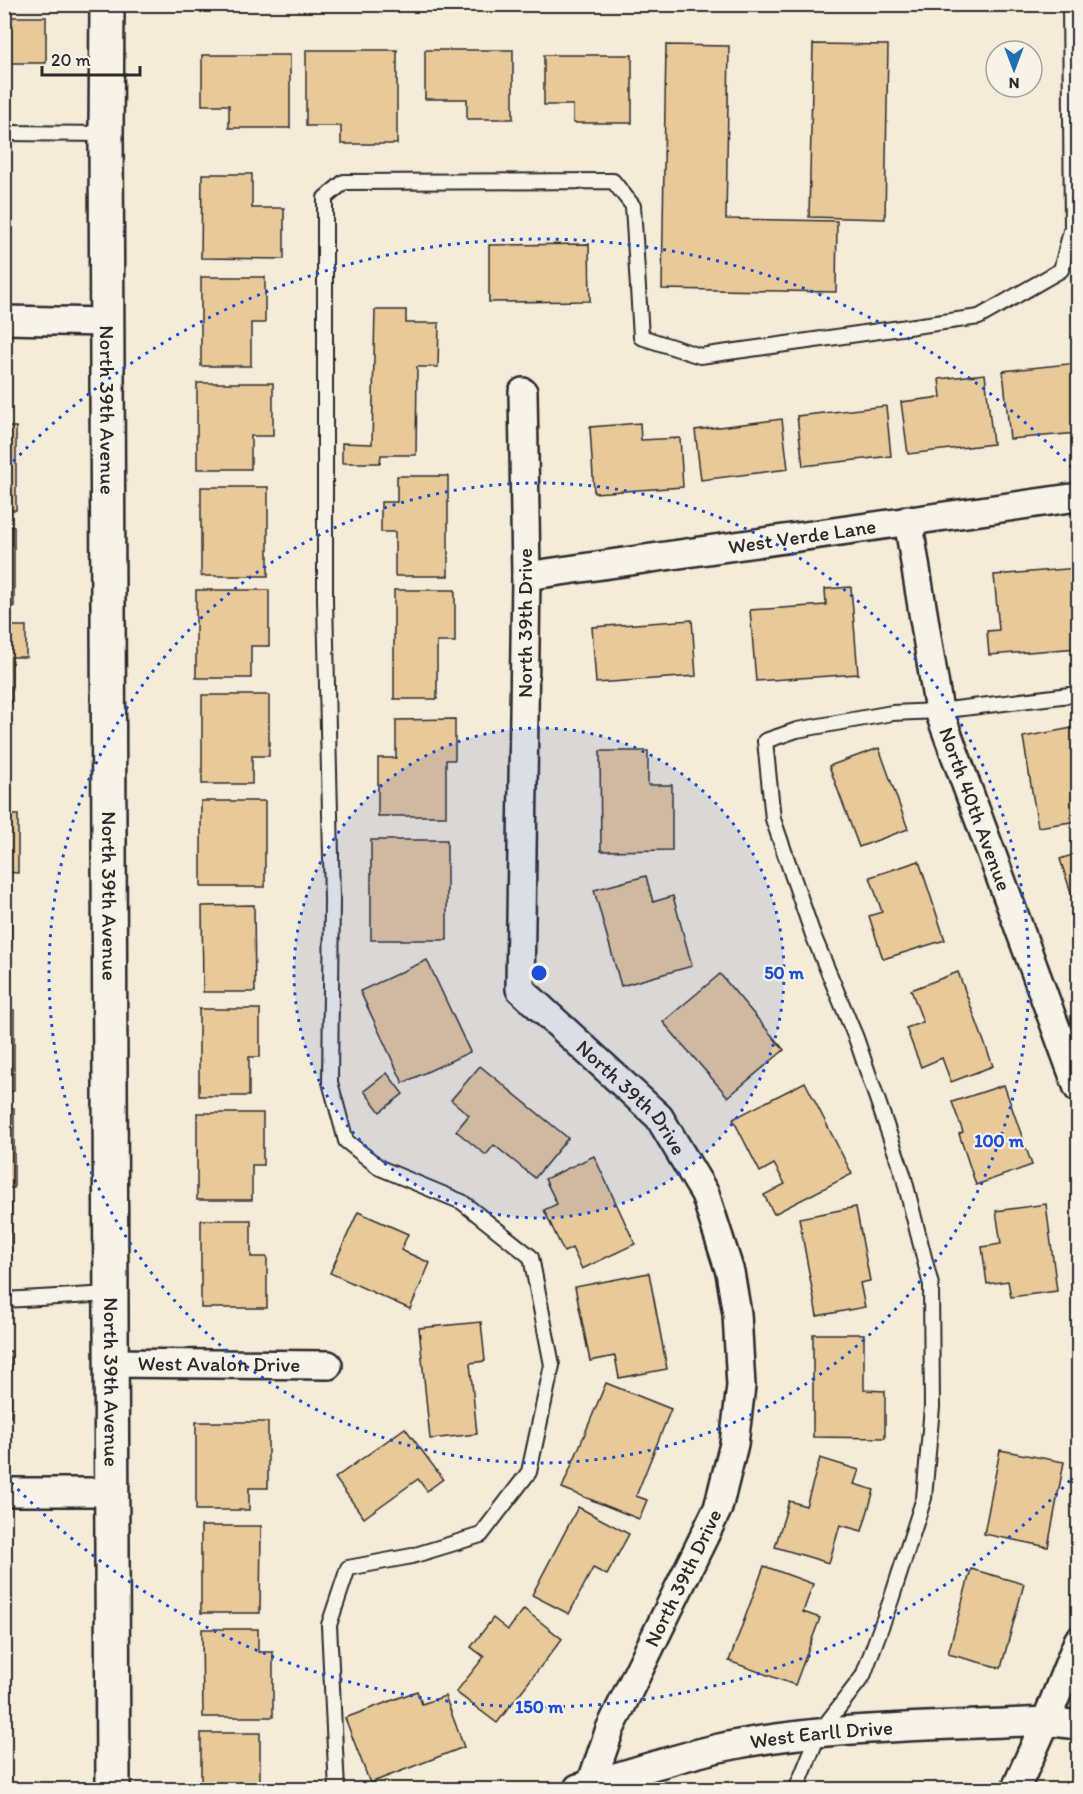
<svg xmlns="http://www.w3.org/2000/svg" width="1083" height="1794" font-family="Itim,sans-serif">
<rect width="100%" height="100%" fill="#f4ebd8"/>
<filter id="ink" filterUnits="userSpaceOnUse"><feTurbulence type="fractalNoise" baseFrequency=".0167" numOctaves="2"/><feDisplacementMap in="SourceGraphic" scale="12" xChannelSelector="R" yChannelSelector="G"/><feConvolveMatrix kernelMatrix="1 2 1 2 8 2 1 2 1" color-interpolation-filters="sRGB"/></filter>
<g filter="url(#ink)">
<g fill="#e8c99a" stroke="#2b2b2b" stroke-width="1.5">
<rect x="4" y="17" width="42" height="46"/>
<path d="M813,44L888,45L885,219L809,217Z"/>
<path d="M666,45L729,46L726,219L837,221L836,292L662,289Z"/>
<path d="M306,50H397V144H341V126H306Z"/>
<path d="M425,50H513V119H467V99H425Z"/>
<path d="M202,55H290V128H229V105H202Z"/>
<path d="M544,55H632V123H573V105H544Z"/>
<path d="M202,174H252V208H284V259L201,258Z"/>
<rect x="4" y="206" width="7" height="55"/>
<path d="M589,244L590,301L489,302V245Z"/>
<path d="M201,277H265V323H251V366H201Z"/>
<path d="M375,310H406V323H439L438,367H417L416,455H381L380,463H342V443L372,444Z"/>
<path d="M1078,363V433L1010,439L1003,371Z"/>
<path d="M985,374L993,444L908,454L901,402L941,397L939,379Z"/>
<path d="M197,383H273V436H251V469H197Z"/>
<path d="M886,406L891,456L803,466L797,416Z"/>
<path d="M782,419L788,469L701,480L695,430Z"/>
<path d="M640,423L641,440L680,438L683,487L594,493L590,427Z"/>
<rect x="4" y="427" width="12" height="83"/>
<path d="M397,476H448V576H395V532H381V502H397Z"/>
<rect x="201" y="487" width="67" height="89"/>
<rect x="4" y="527" width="10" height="79"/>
<path d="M1078,568V648L989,655L987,631L999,630L994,575Z"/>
<path d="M851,587L858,674L756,681L750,610L826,605L825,589Z"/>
<path d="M196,590H269V646H251V678H196Z"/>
<path d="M394,590H455V642H437V699H394Z"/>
<path d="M692,620L696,676L596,683L592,627Z"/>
<path d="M4,626H26V657H11V703H4Z"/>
<path d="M202,695H269V756H252V784H202Z"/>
<path d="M455,719V760H446V816H378V758H396V720Z"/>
<rect x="4" y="720" width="7" height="80"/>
<path d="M1078,727V821L1038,827L1023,737Z"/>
<path d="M879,748L908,829L859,847L829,766Z"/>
<path d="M600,751H648V785H672V850L601,851Z"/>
<rect x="201" y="801" width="64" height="86"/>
<path d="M4,815H18V873L5,872L4,880Z"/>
<rect x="371" y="840" width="76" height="100"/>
<path d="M1078,853V914L1060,859Z"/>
<path d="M919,861L945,940L883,959L869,916L882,912L870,877Z"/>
<path d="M646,876L653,902L673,896L692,966L621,986L594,890Z"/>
<path d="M254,905L255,992H203L202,906Z"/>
<rect x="4" y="914" width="7" height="80"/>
<path d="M427,960L470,1052L403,1083L360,991Z"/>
<path d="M958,972L993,1066L951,1082L942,1058L921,1067L906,1028L923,1022L911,990Z"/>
<path d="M720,974L784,1050L728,1097L663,1022Z"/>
<path d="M199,1009H260V1057H249V1096H199Z"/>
<rect x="4" y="1010" width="10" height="81"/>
<path d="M480,1066L568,1138L535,1178L494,1145L486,1155L456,1131L469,1115L451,1100Z"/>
<path d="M387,1073L403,1094L380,1112L364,1091Z"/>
<path d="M805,1082L852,1174L774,1214L764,1195L785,1184L774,1164L760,1172L733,1119Z"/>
<path d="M1004,1085L1032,1165L976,1185L959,1134L963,1132L952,1102Z"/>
<rect x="4" y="1108" width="10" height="80"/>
<path d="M197,1113H263V1165H252V1200H197Z"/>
<path d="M594,1156L635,1244L582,1269L572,1248L564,1252L544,1210L557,1204L545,1179Z"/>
<rect x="4" y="1203" width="7" height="84"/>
<path d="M1046,1204L1057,1291L1011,1297L1008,1281L987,1284L982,1247L1001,1244L996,1211Z"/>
<path d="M856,1207L870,1281L860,1283L865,1307L817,1316L799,1218Z"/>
<path d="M358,1212L408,1234L401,1250L430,1263L410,1309L330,1273Z"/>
<path d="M201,1220H251V1257H267V1308H201Z"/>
<path d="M649,1273L667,1369L619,1378L615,1356L590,1361L575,1287Z"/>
<path d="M481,1322L485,1361L470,1363L477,1434L430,1439L419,1328Z"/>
<path d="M813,1334H864V1390L885,1391V1438L813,1437Z"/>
<rect x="4" y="1351" width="7" height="66"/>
<path d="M606,1383L671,1409L636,1496L647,1500L639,1519L562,1488Z"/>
<path d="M196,1422H268V1488H249V1510H196Z"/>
<path d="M405,1428L443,1479L427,1491L418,1479L364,1518L335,1478Z"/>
<path d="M1000,1450L1064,1462L1048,1547L984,1534Z"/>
<path d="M820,1458L859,1470L854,1484L874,1490L862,1531L840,1525L829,1563L775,1547L789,1501L806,1506Z"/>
<path d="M578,1507L629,1534L607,1575L593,1568L569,1614L532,1595Z"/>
<path d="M201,1526H261L260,1613H201Z"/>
<path d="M764,1566L813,1584L803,1612L820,1618L795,1685L729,1661Z"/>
<rect x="4" y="1568" width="2" height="44"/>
<path d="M971,1569L1024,1584L1001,1668L948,1654Z"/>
<path d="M524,1609L562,1639L497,1723L456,1692L484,1657L471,1647L493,1618L508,1630Z"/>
<path d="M202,1629H258V1652H273V1717H203Z"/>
<path d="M417,1691L422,1704L445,1696L464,1747L370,1783L345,1718Z"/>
<rect x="201" y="1733" width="59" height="57"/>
</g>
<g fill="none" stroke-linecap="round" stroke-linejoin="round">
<g stroke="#2b2b2b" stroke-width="18">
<g id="lane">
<path d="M4,133L106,134"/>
<path d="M4,1300L110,1294"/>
<path d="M337,1790L329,1625L348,1568L412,1556L481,1535L529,1472L552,1365L531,1257L462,1202L380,1168L346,1141L330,1082L332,899L325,600V198L344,182L613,181L633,206L641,337L700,356L979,317L1061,270L1072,227L1070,4"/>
<path d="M796,1790L819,1733L863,1676L891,1600L924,1498L932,1407L931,1285L903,1174L856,1038L813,935L773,819L765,741L797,730L892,713L939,711L1078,694"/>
</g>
</g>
<g stroke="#2b2b2b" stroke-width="32">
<g id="street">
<path d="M4,320L107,322"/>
<path id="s1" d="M523,392L526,576L520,989L659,1117L705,1194L730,1272L737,1314L741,1386L734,1444L718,1508L610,1729L589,1790"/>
<path id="s2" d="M908,520L939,711L1078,1088"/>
<path id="s3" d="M526,576L1078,497"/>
<path id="s4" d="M111,1363L328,1365"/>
<path d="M4,1492H111"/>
<path id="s5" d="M578,1788C625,1775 671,1759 719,1748C825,1725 938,1727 1046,1721L1078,1725"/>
<path d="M1015,1790L1046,1721L1078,1641"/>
</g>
</g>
<g stroke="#2b2b2b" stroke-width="38">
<g id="secondary">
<path id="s6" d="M107,4L106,134L113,1790"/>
</g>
</g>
<use href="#lane" stroke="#f7f3e8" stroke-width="14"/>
<use href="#street" stroke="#f7f3e8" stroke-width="27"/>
<use href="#secondary" stroke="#f7f3e8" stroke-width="33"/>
</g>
</g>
<circle cx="539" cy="973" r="245" fill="#1d4ed8" fill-opacity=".12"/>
<g fill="none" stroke="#1d4ed8" stroke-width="3" stroke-dasharray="3 6">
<circle cx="539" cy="973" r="245"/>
<circle cx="539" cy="973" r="490"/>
<path d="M1076 1474A734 734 0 0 1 7 1478M7 468A734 734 0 0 1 1076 472"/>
</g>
<g text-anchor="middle" stroke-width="4.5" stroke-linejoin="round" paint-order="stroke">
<g font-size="21" fill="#2b2b2b" stroke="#f7f3e8">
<text dy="7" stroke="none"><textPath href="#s6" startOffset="406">North 39th Avenue</textPath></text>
<text dy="7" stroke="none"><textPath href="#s3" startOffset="279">West Verde Lane</textPath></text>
<text transform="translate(525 623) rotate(-90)" y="7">North 39th Drive</text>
<text dy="7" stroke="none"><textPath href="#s2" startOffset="298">North 40th Avenue</textPath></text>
<text dy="7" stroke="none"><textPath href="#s6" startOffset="892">North 39th Avenue</textPath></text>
<text dy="7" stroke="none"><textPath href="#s1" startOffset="753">North 39th Drive</textPath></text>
<text dy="7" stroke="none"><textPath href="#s4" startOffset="108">West Avalon Drive</textPath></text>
<text dy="7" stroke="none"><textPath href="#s6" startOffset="1378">North 39th Avenue</textPath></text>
<text transform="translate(683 1578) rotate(-64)" y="7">North 39th Drive</text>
<text dy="7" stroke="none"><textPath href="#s5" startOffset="250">West Earll Drive</textPath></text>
</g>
</g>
<circle cx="539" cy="973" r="9" fill="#1d4ed8" stroke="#f7f3e8" stroke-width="3"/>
<g font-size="18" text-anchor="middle" font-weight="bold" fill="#1d4ed8" stroke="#f7f3e8" stroke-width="4.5" stroke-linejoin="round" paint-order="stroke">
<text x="784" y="979">50 m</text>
<text x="999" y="1147">100 m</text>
<text x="539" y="1713">150 m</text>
</g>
<rect width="1083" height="1794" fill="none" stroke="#f7f3e8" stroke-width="24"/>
<rect x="12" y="12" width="1059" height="1770" fill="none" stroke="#2b2b2b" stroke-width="2" filter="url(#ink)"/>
<g transform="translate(1014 69) rotate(180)"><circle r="28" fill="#f7f3e8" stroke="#a5a39c" stroke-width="1.5"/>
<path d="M0-4.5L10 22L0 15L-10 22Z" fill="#1f6fb2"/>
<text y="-9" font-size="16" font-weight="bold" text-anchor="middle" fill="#2b2b2b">N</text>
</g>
<path d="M42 66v9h98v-9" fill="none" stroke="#2b2b2b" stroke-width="3"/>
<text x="51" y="66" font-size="18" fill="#2b2b2b" stroke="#f7f3e8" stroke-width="4.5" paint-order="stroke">20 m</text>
</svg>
